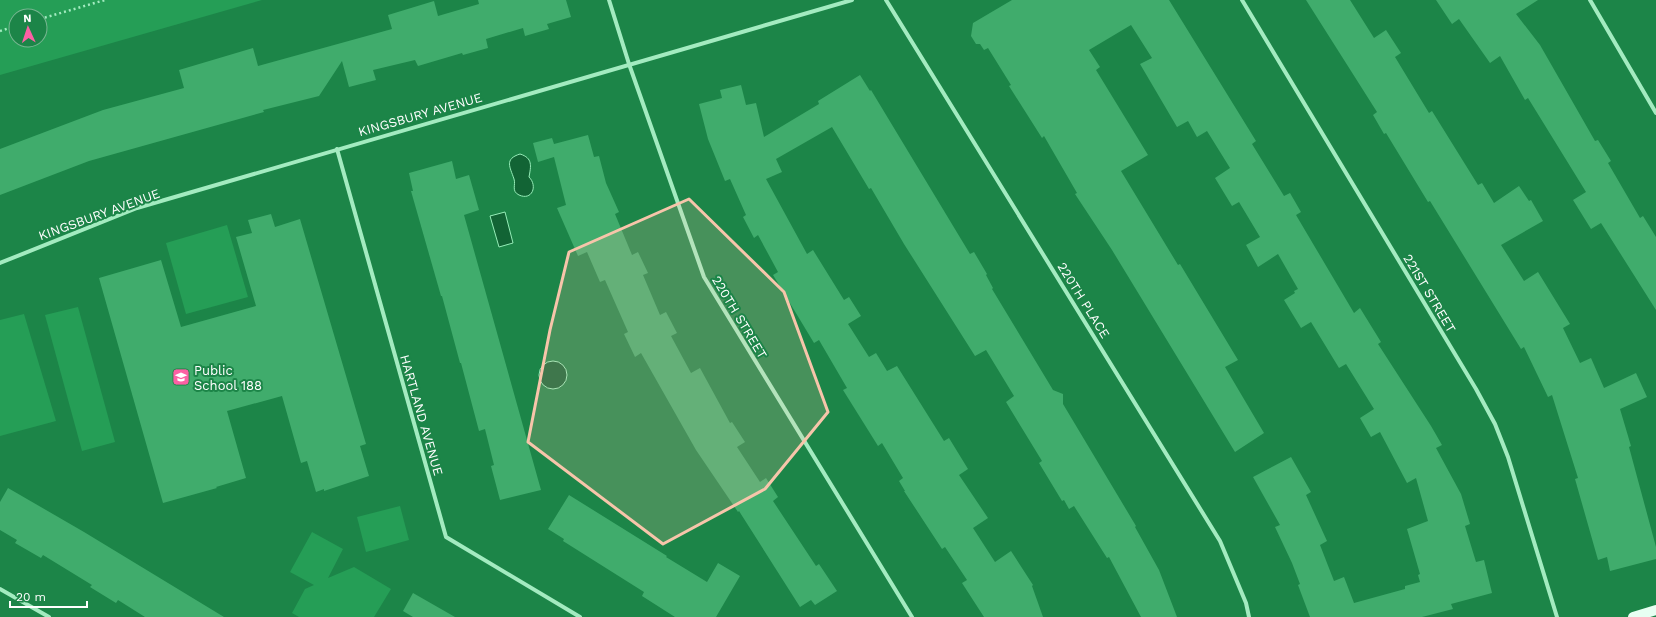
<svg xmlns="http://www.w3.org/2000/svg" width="1656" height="617" font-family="'Work Sans',sans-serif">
<rect width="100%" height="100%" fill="#1c8548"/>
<g fill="#259e56" fill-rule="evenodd">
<path d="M0,0H262L0,75ZM16,16H40V40H16Z"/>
<path d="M227,225L248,297L186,314L166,243Z"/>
<path d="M78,307L115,442L82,451L45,315Z"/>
<path d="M24,314L56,421L0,436V320Z"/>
<path d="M400,506L409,540L366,552L357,517Z"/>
<path d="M312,532L343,549L328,578L354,567L391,589L374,617H299L292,613L305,589L314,585L290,572Z"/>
</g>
<g fill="#126435" stroke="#96edb8">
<path d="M520,154C533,158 531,166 529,177C538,186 532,201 519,195C511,191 516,185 514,179C510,167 504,159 520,154Z"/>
<path d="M505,212L513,243L499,247L490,216Z"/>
<circle cx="553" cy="375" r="14"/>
</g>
<g fill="#40ac6c">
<path d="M478,0H566L571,17L547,24L549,29L525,36L523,28L486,39L488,48L463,55L462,53L418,66L415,60L373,70L376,80L349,87L342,61L319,96L263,110L264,112L89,161L0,195V149L103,110L184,88L179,70L253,48L258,66L392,29L388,15L434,1L438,16L479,4Z"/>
<path d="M1012,0H1169L1256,141L1252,144L1284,196L1290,193L1301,212L1296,215L1354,313L1360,308L1381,342L1378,344L1431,426L1442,445L1436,448L1461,494L1470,524L1465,526L1476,562L1484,560L1492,593L1451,604L1453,609L1422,617H1310L1298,585L1300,584L1292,563L1275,527L1280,525L1253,477L1291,457L1311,492L1306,495L1327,541L1320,545L1334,581L1344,577L1354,603L1405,589V586L1420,582L1418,575L1420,574L1407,529L1428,521L1416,478L1407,483L1380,432L1371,437L1360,418L1374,409L1346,364L1339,368L1311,322L1301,328L1284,300L1295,293L1294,291L1298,289L1278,254L1258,267L1246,245L1260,237L1239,202L1232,206L1215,178L1230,168L1207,131L1197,137L1188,121L1177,127L1140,64L1152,58L1131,25L1089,50L1100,67L1096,70L1148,155L1121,171L1178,265L1180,264L1238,360L1225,367L1264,433L1235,452L1112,250L1075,194L1077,193L1044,136L1042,138L1009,86L1011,85L988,48L984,50L980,44H976L971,36L973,23Z"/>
<path d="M1306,0H1350L1374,38L1386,30L1401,53L1395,57L1429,113L1432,111L1478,185L1482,183L1494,203L1519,186L1529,201L1531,200L1543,221L1501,245L1524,281L1538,272L1570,324L1563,328L1580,363L1591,358L1604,388L1636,373L1647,397L1620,409L1631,446L1629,447L1656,547V559L1610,571L1607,557L1598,560L1575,479L1578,478L1552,395L1548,397L1524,347L1521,349L1430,201L1428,202L1386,133L1384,134L1373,115L1377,112Z"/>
<path d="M1436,0H1538L1516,14L1540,45L1595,141L1598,140L1611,161L1608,163L1640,218L1643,216L1656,237V310L1601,223L1591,229L1573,200L1586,192L1528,98L1525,100L1500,56L1490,63L1459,19L1452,24Z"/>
<path d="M860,75L870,91L871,90L970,254L974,252L987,274L986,275L993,288L992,289L1053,390L1063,394V404L1136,526L1135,527L1159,570L1177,617H1141L1109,557L1107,558L1074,506L1069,509L1064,500L1062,501L1039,463L1042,461L1006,402L1014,396L986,350L975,356L904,244L871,188L869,189L832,127L776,159L782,172L766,179L807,254L813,250L844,300L849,297L861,316L848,324L869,357L876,353L887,371L897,366L944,441L949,438L968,469L959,475L988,518L973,528L995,562L1011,551L1033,585L1032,586L1043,617H984L962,583L967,580L945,547L942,549L904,491H905L899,481L903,478L882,443L878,446L843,390L847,388L819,340L814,343L773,275L778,272L758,235L754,238L743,217L746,215L730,179L725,181L708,139L699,104L722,98L720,90L741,85L746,105L756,103L764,137L819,104L818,101Z"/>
<path d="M588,135L594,157L599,156L606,183L619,212L615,214L632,255L638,252L648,273L643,275L660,315L666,312L677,333L671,336L691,373L700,368L730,423L732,422L745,442L737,447L760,482L766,478L778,497L773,501L816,566L819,564L837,591L815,605L811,600L800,607L739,511L738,512L696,450L641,353L635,357L624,334L628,332L605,280L600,282L587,252L578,256L557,208L566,205L554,157L538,162L533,143L552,138L554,144Z"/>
<path d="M452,161L456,179L469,175L479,210L464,215L541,490L500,500L491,466L494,465L485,429L479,431L461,363H460L442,296H441L411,191H413L409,173Z"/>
<path d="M271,214L275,227L300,219L366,444L360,446L369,476L324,491V489L316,492L307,461L301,463L282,396L227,411L246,478L216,487L217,488L163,503L99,278L161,260L181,327L256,306L236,237L252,233L248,220Z"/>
<path d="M8,488L84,532L224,617H145L118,600L116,603L90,587L92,585L43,555L41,558L15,543L17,540L0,530V502Z"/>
<path d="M569,495L667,556L666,557L707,582L718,563L740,576L716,617H675L642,596L644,592L563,541L564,539L548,529Z"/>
<path d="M413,593L455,617H413L403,611Z"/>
</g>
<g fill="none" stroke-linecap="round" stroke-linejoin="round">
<g stroke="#a3ebc0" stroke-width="2.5" stroke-dasharray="2 3" stroke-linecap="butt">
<path d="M40,19L105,0"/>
<path d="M0,31L16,26"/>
</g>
<g stroke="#a3ebc0" stroke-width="4">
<path d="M609,0L629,64L704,277L912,617"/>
<path d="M886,0L1220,541L1246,603L1249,617"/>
<path d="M1242,0L1476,389L1495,424L1508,457L1557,617"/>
<path d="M1590,0L1656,113"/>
<path d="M337,149L446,537L580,617"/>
<path d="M0,263L137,208L852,0"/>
<path d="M0,589L49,617"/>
</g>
<path stroke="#e7fff2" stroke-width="10" d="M1633,617L1656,610"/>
</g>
<path fill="#f7c5aa" fill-opacity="0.2" stroke="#f7c5aa" stroke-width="3" stroke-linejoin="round" d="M689,199L784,292L828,412L765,489L663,544L528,442L550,330L569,252Z"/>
<defs>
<g id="school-square" transform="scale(0.9)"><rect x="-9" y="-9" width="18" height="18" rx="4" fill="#fc60a4" stroke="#1c8548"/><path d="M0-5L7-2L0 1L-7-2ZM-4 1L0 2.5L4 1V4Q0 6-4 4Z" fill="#fff"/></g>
</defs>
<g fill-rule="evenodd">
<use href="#school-square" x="181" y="377"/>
</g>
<g text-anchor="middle" stroke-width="4" stroke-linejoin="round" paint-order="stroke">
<g font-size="13" fill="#fff" stroke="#1c8548">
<text transform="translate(420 114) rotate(-16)" y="5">KINGSBURY AVENUE</text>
<text transform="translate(99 214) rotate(-20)" y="5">KINGSBURY AVENUE</text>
<text transform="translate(1430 293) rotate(59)" y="5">221ST STREET</text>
<text transform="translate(1084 300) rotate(58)" y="5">220TH PLACE</text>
<text transform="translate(740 317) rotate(59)" y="5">220TH STREET</text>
<text transform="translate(422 415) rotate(74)" y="5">HARTLAND AVENUE</text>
</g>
<g font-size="13" fill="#fff" stroke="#1c8548" text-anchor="start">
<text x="194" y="375">Public<tspan x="194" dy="15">School 188</tspan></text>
</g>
</g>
<g transform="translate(28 28) rotate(357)"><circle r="19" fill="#1c8548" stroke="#77b691"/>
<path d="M0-3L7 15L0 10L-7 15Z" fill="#fc60a4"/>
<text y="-6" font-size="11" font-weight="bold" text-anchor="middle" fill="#ffffff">N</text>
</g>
<path d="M10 601v6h77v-6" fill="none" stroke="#ffffff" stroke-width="2"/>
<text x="16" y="601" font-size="12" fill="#ffffff" stroke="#1c8548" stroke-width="3" paint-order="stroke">20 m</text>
</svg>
